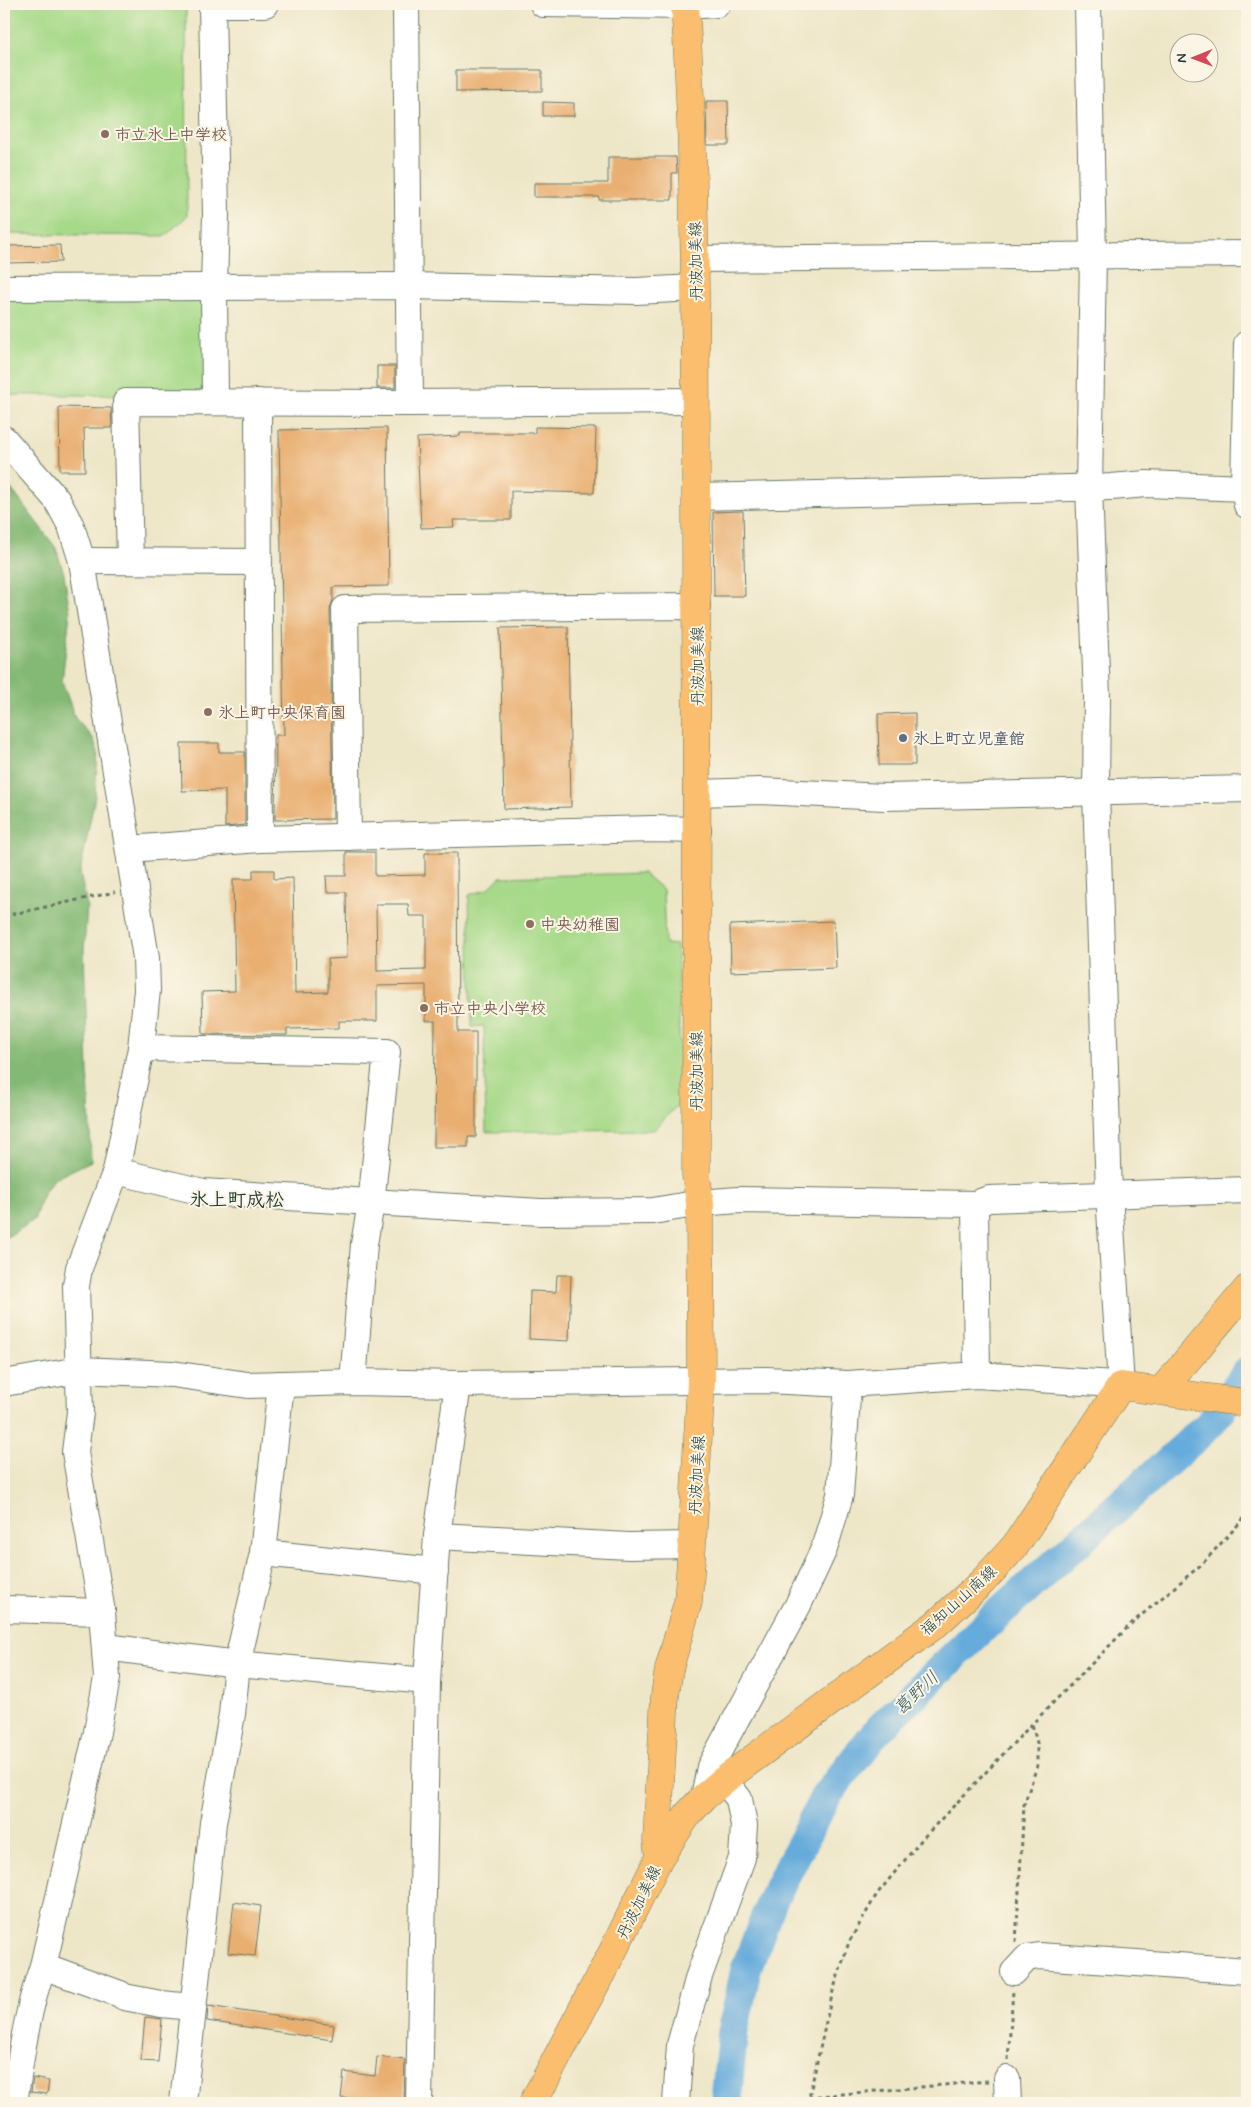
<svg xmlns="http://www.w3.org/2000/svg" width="1251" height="2107" font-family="Mynerve,'Klee One',sans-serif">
<rect width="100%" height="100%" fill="#fcf5e5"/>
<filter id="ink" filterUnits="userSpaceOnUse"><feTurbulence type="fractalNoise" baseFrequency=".02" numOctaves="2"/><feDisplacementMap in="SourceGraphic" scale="10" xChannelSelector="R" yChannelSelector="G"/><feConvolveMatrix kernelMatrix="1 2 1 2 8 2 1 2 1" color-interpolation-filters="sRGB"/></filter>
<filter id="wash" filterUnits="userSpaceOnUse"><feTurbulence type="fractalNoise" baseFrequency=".0096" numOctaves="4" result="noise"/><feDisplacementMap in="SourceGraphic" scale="20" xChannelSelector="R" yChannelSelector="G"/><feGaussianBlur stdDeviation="1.12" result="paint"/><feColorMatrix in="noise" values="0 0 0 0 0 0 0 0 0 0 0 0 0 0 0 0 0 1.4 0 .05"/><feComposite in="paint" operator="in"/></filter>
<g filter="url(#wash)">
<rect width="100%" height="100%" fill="#ede6c7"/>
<g fill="#a6d988" stroke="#628b5e">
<path d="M4,4H186L187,216L165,236L4,234Z"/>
<path d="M6,299H206L207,395H6Z"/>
<path d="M643,873L663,890L665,944L677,945L681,1101L654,1130L486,1132L484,1026L472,1027L469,895L488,889L500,877Z"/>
</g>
<path fill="#84b974" stroke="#527b54" d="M4,482L9,486L56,548L64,574L70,613L62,681L75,718L93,738L98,752L95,796L80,873L87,906L84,950L91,1161L54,1179L43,1194L34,1220L4,1239Z"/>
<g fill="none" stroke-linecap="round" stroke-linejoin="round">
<path stroke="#65abdc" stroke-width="31" d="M728,2103L727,2090L733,2031L746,1969L772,1901L825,1797L877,1731L989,1622L1209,1425L1247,1372"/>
</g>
<g id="blocks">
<g fill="#e9af71" fill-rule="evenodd">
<path d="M456,70H542V91L456,92Z"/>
<path d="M706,101H728L729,145H707Z"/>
<path d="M543,102L574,103V116H543Z"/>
<path d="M608,157H676L677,173H672V200H599V197H534V183H608Z"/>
<path d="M60,245L61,262L4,263V246Z"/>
<rect x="377" y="366" width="18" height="22"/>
<path d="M59,407L111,408L112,428H84L85,471H60Z"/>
<path d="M535,427L596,428L594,493L511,491V520H453L454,527L421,528L417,438L460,436V433H535Z"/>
<path d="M387,428L389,586L333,587V600L330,609L333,819L275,820L276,735H284L279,430Z"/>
<path d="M743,511L745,596H714L713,512Z"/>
<path d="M568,627L571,807L504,809L500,628Z"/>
<path d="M915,713V765H879L878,714Z"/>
<path d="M181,743H219V752H245V825L225,827V790L182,791Z"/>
<path d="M346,852H375V876L425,875V853H457L458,1032H476V1137H468V1147H434L435,1021H426V985L377,986V1021H339V1028L287,1029V1035L203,1034L202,992L235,991L233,879H253V870H274V879L293,878L295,993L328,992V959L347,958L346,892H327L326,876H346ZM376,904H408L409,916H426V970L377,971Z"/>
<path d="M834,921L836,968L731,972L730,925Z"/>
<path d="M557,1275H571L569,1341L529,1339L530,1291L556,1292Z"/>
<path d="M234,1902L261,1906L255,1956L228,1953Z"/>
<path d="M208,2006L334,2025L332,2040L207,2021Z"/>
<path d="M145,2017L162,2019L158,2062L141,2061Z"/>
<path d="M377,2057L405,2060L404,2103L341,2098L344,2072L375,2076Z"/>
<path d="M33,2078L49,2081L47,2094L31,2092Z"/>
</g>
</g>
</g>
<g filter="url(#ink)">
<use href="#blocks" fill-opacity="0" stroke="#677867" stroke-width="1"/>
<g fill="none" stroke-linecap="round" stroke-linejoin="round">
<g stroke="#677867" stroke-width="28">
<g id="minor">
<path d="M212,4L216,214L214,287L215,402"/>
<path d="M212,4H265"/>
<path d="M406,4L410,403"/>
<path d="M543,4L685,6L717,4"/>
<path d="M695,259L1247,254"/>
<path d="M4,288L409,286L636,291L695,288"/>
<path d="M258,402L260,839"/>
<path d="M4,439L57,500L71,526L82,561L146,958L147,990L141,1048L116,1171L79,1268L76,1286L80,1412L75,1452L102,1612L107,1678L96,1737L43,1966C27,2010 21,2057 14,2103"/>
<path d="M696,497L1111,487L1147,484L1244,488"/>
<path d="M1247,505L1244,488L1247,344"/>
<path d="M82,561L259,562"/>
<path d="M130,561L126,402L410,403L696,401"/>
<path d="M698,793L760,791L884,797L1247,789"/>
<path d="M348,837L345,609L697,606"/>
<path d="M129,849L260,839L653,829L698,830"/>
<path d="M141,1048L387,1052L371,1204L364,1244L353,1382"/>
<path d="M116,1171L203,1192L541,1212L653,1211L700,1203L738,1200L975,1204L989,1199L1247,1190"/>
<path d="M975,1204L977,1375"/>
<path d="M4,1383L79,1370L172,1374L248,1385L353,1382L458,1384L766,1380L848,1384L977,1375L1114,1384L1121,1386L1109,1194L1096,792L1097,697L1089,488L1093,256L1088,4"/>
<path d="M437,1536L629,1546L692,1545"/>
<path d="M263,1553L435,1571"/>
<path d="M4,1609L102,1612"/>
<path d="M106,1647L237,1664L427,1681"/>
<path d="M704,1797L710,1767L798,1605L824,1549L840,1495L848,1384"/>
<path d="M43,1966L120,1994L124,1997L161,2004L192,2007"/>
<path d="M1014,1972L1027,1958L1039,1956L1247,1971"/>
<path d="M1007,2079L1008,2103"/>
<path d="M183,2103L213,1823L232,1714L237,1664L263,1553L281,1384"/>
<path d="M419,2103L427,1681L437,1536L458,1384"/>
<path d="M676,2103L680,2045L699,1976L742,1858L744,1825L739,1799L724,1780"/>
</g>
</g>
<g stroke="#677867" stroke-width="29">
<g id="major">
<path d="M1161,1391L1247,1289"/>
<path d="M659,1858L657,1840L665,1695L669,1669L688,1602L692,1545L701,1382L700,1203L696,1175C697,955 697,735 696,515C696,345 696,174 685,4"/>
<path d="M533,2103L613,1951L659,1858L688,1814L704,1797L724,1780L936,1624L981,1583L1015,1546L1121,1386L1247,1403"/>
</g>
</g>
<g stroke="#677867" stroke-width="3" stroke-dasharray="4 4" stroke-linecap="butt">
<path d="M4,916L115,892"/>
<path d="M1016,1942L1024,1805L1037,1766V1743L1032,1724"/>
<path d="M1008,2060L1013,1991"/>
<path d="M809,2097L988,2081"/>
<path d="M810,2103L809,2097L833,1991L849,1942L877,1894L923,1838L1032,1724L1132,1623L1202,1564L1247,1515"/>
</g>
<use href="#minor" stroke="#fff" stroke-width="26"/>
<use href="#major" stroke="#fabe6e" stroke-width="28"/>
</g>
</g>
<g fill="#8d6e63" stroke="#fcf5e5" stroke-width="2">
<circle cx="105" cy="134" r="5"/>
<circle cx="208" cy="712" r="5"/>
<circle cx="530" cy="924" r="5"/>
<circle cx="424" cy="1008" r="5"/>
</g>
<circle fill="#5c6f8a" stroke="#fcf5e5" stroke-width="2" cx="903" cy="738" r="5"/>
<g text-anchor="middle" stroke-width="4" stroke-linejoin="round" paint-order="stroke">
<g font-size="16" font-weight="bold" fill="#785e54" stroke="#fcf5e5" text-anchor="start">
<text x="115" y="140">市立氷上中学校</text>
<text x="218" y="718">氷上町中央保育園</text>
<text x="540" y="930">中央幼稚園</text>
<text x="434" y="1014">市立中央小学校</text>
</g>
<g font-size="16" fill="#1f3d34" stroke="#fcf5e5">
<text transform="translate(695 261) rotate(-91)" y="6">丹波加美線</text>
<text transform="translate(697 666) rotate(-90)" y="6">丹波加美線</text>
<text transform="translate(696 1071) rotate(-90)" y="6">丹波加美線</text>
<text transform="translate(696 1475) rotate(-87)" y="6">丹波加美線</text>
<text transform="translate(958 1600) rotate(-42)" y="6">福知山山南線</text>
<text transform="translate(638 1902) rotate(-64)" y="6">丹波加美線</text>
</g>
<g font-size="16" font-weight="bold" fill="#4e5e75" stroke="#fcf5e5" text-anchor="start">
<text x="913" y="744">氷上町立児童館</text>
</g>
<g font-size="18" font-style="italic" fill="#345e66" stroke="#fcf5e5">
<text transform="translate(916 1693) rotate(-44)" y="6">葛野川</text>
</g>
<g font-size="19" font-weight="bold" fill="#1f3d34" stroke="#fcf5e5">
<text x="237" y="1206">氷上町成松</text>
</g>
</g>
<rect width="1251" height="2107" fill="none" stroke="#fcf5e5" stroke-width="20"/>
<g transform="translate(1194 58) rotate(269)"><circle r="24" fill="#fcf5e5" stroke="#a4ab9e"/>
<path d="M0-4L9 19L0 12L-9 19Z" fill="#d1495b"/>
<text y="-8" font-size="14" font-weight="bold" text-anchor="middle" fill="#1f3d34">N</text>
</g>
</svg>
